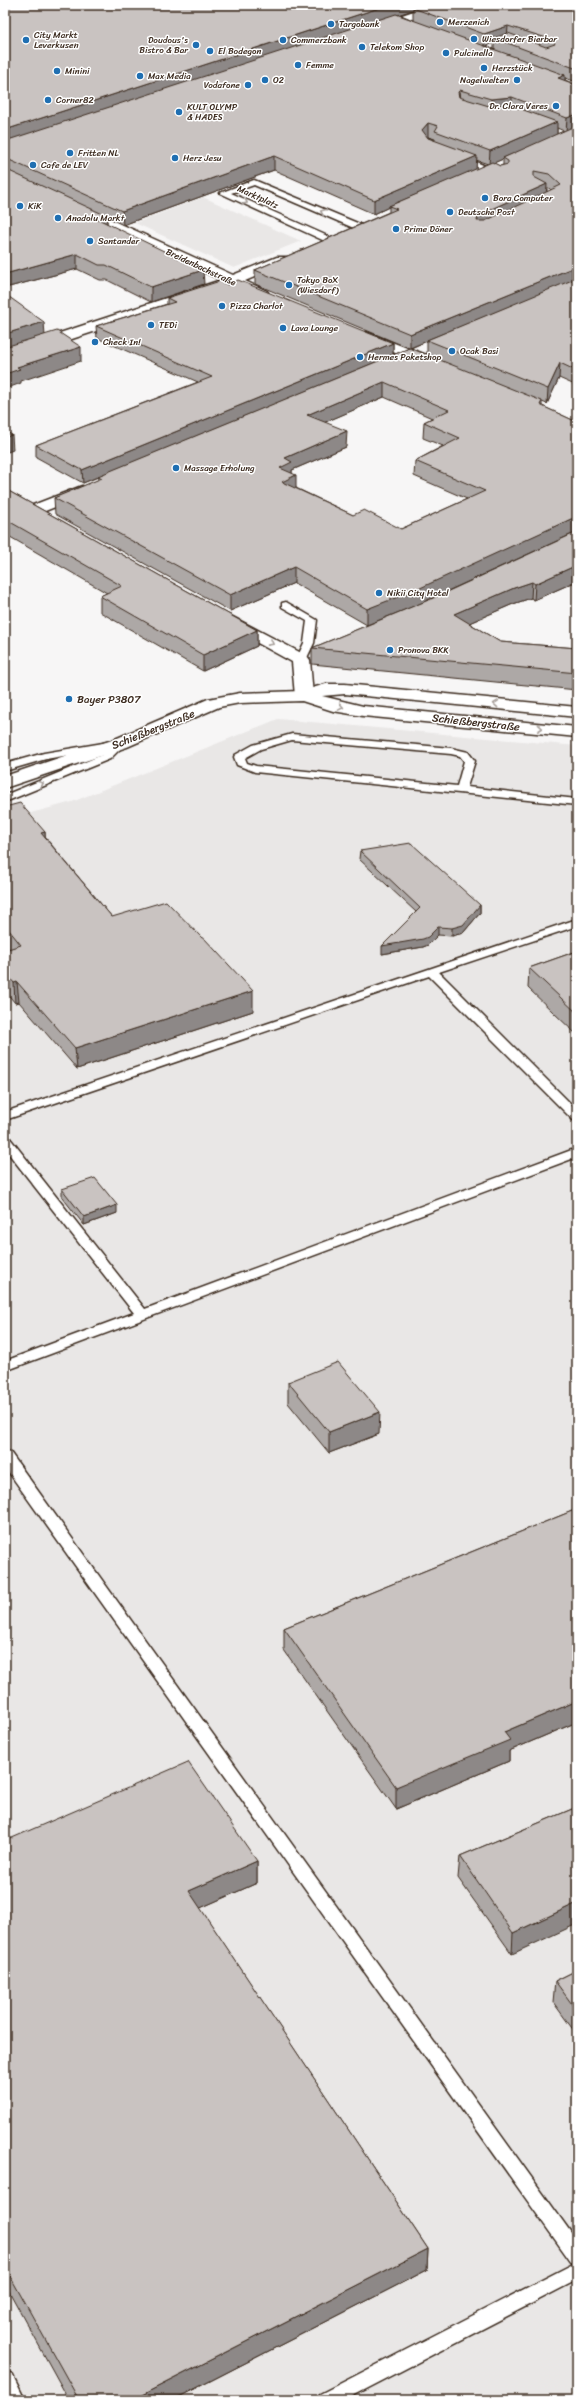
<svg xmlns="http://www.w3.org/2000/svg" width="582" height="2405" font-family="Sriracha,sans-serif">
<rect width="100%" height="100%" fill="#f7f6f6"/>
<filter id="ink" filterUnits="userSpaceOnUse"><feTurbulence type="fractalNoise" baseFrequency=".025" numOctaves="2"/><feDisplacementMap in="SourceGraphic" scale="8" xChannelSelector="R" yChannelSelector="G"/><feConvolveMatrix kernelMatrix="1 2 1 2 8 2 1 2 1" color-interpolation-filters="sRGB"/></filter>
<g filter="url(#ink)">
<g fill="#e9e7e6">
<path d="M203,197L301,241L234,268L135,223Z"/>
<path d="M278,719L577,746V2400H5V820L72,802Z"/>
</g>
<g fill="none" stroke-linecap="round" stroke-linejoin="round">
<g stroke="#3b2a1e" stroke-width="3">
<g id="lane">
<path d="M458,157H464L495,170L488,172L458,161Z"/>
<path d="M254,180L362,225L363,227L356,229L254,185L231,193L332,238L333,240L329,243L220,193Z"/>
<path d="M286,602L317,620L314,643L305,662H297L296,660L304,643L307,621L282,607V603Z"/>
<path d="M292,734L451,748L468,752L475,761L467,787L577,799V805L255,772L237,765L234,757L235,755L253,745ZM292,740L451,754L460,756L464,761L457,786L256,766L247,763L245,758L261,749Z"/>
<path d="M121,740L126,743L110,759L5,802V795L102,755L109,748L46,759L5,771V764L44,753Z"/>
<path d="M577,919V926L439,972L577,1110V1121L573,1120L429,976L5,1120V1112Z"/>
<path d="M5,1136L9,1137L145,1309L577,1148V1157L5,1371V1361L134,1313L5,1149Z"/>
<path d="M5,1451L10,1452L577,2241V2280L345,2400H318L320,2394L575,2263L571,2262L5,1467Z"/>
<path d="M5,2371L12,2374L25,2400H6Z"/>
</g>
</g>
<g stroke="#3b2a1e" stroke-width="3">
<g id="street">
<path d="M432,5H450L448,8L383,30H375L373,27L375,24Z"/>
<path d="M79,205L233,275L277,257H287L289,260L287,263L245,281L267,291L269,294L267,297H257L233,286L5,361V351L221,280L74,212L72,209Z"/>
<path d="M366,332L435,359L438,362L435,365H425L361,339L359,336Z"/>
<path d="M82,486L88,488L90,491L88,494L40,513H28L26,510L28,507Z"/>
<path d="M231,616L307,656L310,660L313,696L310,700H298L295,696L292,662L225,625L222,621L225,617Z"/>
</g>
</g>
<g stroke="#3b2a1e" stroke-width="3">
<path id="secondary" d="M326,684H345L577,707V717L345,694L322,696L363,706L577,727V737L363,716L333,711L302,701L240,703L219,707L127,747L5,788V776L115,739L208,699L240,693L302,691Z"/>
</g>
<use href="#lane" fill="#fff" fill-rule="evenodd"/>
<use href="#street" fill="#fff" fill-rule="evenodd"/>
<use href="#secondary" fill="#fff" fill-rule="evenodd"/>
</g>
<g fill="#ada8a6" stroke="#3b2a1e" fill-rule="evenodd">
<path d="M5,5H577V82L565,78V80L577,85V386L559,378L547,404L542,402V406L577,422V581L534,600L531,598L513,604L469,623L500,642L577,648V690L312,664V648L431,599L572,534L570,535L417,605L367,625L294,583L230,611L55,514L54,498L98,480V477L83,483L36,457V445L198,382L97,338L96,326L167,304V298L228,285L393,343V355L409,348L255,284V270L389,212V207L374,214L274,170L123,225L107,217V224L204,284L151,302L107,280H100L77,269L5,288ZM413,10V20L399,14ZM494,43V49L486,46ZM557,128L564,131L557,134ZM428,137L435,139V140ZM503,159V165L500,166L493,163ZM476,160L488,164L476,169ZM547,188H549L551,190L547,192ZM427,341V354L411,348ZM384,397L432,418L424,422L423,438L443,446L415,461L414,476L467,499L401,529L353,515L296,488L292,474V470L346,447L325,422Z"/>
<path d="M5,489L257,630V646L203,671L100,612V596L107,593L5,534Z"/>
<path d="M5,807L45,832V837L112,917L253,1011L77,1069L19,1002L15,1003L5,991V950L9,949L5,943Z"/>
<path d="M360,851L480,905V913L463,933L452,936L438,935L428,945L423,947L382,954L416,912L359,859Z"/>
<path d="M577,951V1035L528,988L529,968Z"/>
<path d="M62,1189L117,1213L84,1225L62,1197Z"/>
<path d="M288,1382L379,1434L329,1453L288,1403Z"/>
<path d="M577,1509V1722L509,1751V1761L396,1809L284,1650V1628Z"/>
<path d="M577,1807L512,1954L458,1878L460,1856Z"/>
<path d="M5,1841L257,1861V1883L200,1908L428,2249L427,2270L173,2400H69L5,2284Z"/>
<path d="M577,1970V2035L553,2002L555,1981Z"/>
</g>
<g fill="#8d8887" stroke="#3b2a1e">
<path d="M388,5H427L413,8V10L5,143V130Z"/>
<path d="M508,26L507,39L494,38V43L484,47V34Z"/>
<path d="M565,75V88L558,78Z"/>
<path d="M460,90L459,104L458,92Z"/>
<path d="M512,97V111L490,112L491,99Z"/>
<path d="M577,114V128L566,132L567,118Z"/>
<path d="M557,122V136L503,158V159L489,165L490,151Z"/>
<path d="M428,123V137L422,144V130Z"/>
<path d="M274,156V170L123,225L122,211Z"/>
<path d="M477,156L476,170L389,206V207L374,214V200Z"/>
<path d="M547,184L546,198L477,229L478,215Z"/>
<path d="M107,216V230L98,219Z"/>
<path d="M77,254V269L5,288V274Z"/>
<path d="M577,266V280L427,340V341L410,348V334Z"/>
<path d="M203,270L204,284L151,302V287Z"/>
<path d="M44,322L45,336L5,349V334Z"/>
<path d="M393,343V355L83,483L82,470Z"/>
<path d="M81,347V361L21,381V383L5,389V374L17,367Z"/>
<path d="M560,363L559,378L547,404L548,389Z"/>
<path d="M384,382V397L307,430V415Z"/>
<path d="M347,431L346,447L292,470V477L296,475V491L282,498L280,468L285,458Z"/>
<path d="M12,435L13,450L5,453V437Z"/>
<path d="M577,518V534L570,535L417,605L367,625V609L571,519Z"/>
<path d="M577,565V581L534,600L535,584Z"/>
<path d="M294,567V583L230,611V595Z"/>
<path d="M532,582L531,598L513,604L453,630L454,614L514,588Z"/>
<path d="M257,630V646L203,671V655Z"/>
<path d="M45,832L46,852L41,833Z"/>
<path d="M480,905V913L463,933L452,936V928Z"/>
<path d="M438,927V935L428,945L423,947L382,954V946Z"/>
<path d="M17,982L19,1002L15,1003L14,983Z"/>
<path d="M253,991V1011L77,1069L75,1048Z"/>
<path d="M117,1205V1213L84,1225V1217Z"/>
<path d="M380,1412L379,1434L329,1453V1432Z"/>
<path d="M577,1701V1722L509,1751V1761L396,1809V1787L504,1732Z"/>
<path d="M257,1861V1883L189,1913V1891Z"/>
<path d="M577,1903V1924L512,1954L513,1933Z"/>
<path d="M428,2249L427,2270L173,2400H132Z"/>
</g>
<g fill="#c9c3c1" stroke="#3b2a1e" fill-rule="evenodd">
<path d="M5,5H388L5,130Z"/>
<path d="M423,5H577V69L494,38L508,33L546,47L555,44L553,40L508,26L484,34L413,8Z"/>
<path d="M396,14L565,75L558,78L577,85V114L567,118L512,97L491,99L460,90L458,92L459,97L489,106L507,104L557,122L490,151L435,131L438,126L428,123L422,130L428,138L477,156L374,200L274,156L122,211L5,158V141Z"/>
<path d="M577,125V266L410,334L255,270L397,209L389,206L492,162L500,166L508,164V161L503,158ZM534,171L549,174L561,185L485,221H477L478,215L547,184L534,177Z"/>
<path d="M5,169L107,216L98,219L203,270L151,287L106,265H99L77,254L5,274Z"/>
<path d="M577,278V371L560,363L548,389L427,340Z"/>
<path d="M238,280L393,343L82,470L36,445L212,377L96,326L175,302L167,298L220,281L228,285Z"/>
<path d="M5,294L44,322L5,334Z"/>
<path d="M57,331L81,347L17,367L20,369L5,374V347Z"/>
<path d="M410,348L542,401L540,405L577,422V518L571,519L418,589L367,609L294,567L230,595L54,498L102,478L98,476ZM384,382L449,410L424,422L460,438L415,461L485,491L401,529L364,510L353,515L282,482L296,475L280,468L292,462L285,458L347,431L307,415Z"/>
<path d="M5,431L12,435L5,437Z"/>
<path d="M5,489L257,630L203,655L100,596L122,586L5,519Z"/>
<path d="M577,532V565L535,584L532,582L514,588L454,614L500,642L577,648V673L312,648L431,599Z"/>
<path d="M20,803L45,832L41,833L112,917L166,901L202,938H204L253,991L75,1048L17,982L14,983L5,972V950L21,945L5,925V807Z"/>
<path d="M411,843L480,905L463,925L452,928L438,927L428,937L423,939L382,946L420,908L360,851Z"/>
<path d="M577,951V1013L529,968Z"/>
<path d="M95,1178L117,1205L84,1217L62,1189Z"/>
<path d="M338,1362L380,1412L329,1432L288,1382Z"/>
<path d="M577,1509V1701L504,1732L510,1740L396,1787L284,1628Z"/>
<path d="M188,1762L257,1861L189,1891L428,2249L132,2400H79L5,2267V1841Z"/>
<path d="M577,1807V1903L513,1933L460,1856Z"/>
<path d="M577,1970V2011L555,1981Z"/>
</g>
<defs><path id="oneway-chevron" d="M-2-3.5L2.5 0L-2 3.5" fill="none" stroke-width="1.6" stroke-linecap="round" stroke-linejoin="round"/></defs>
<g stroke="#a79f9a">
<use href="#oneway-chevron" transform="translate(245 202) rotate(24)"/>
<use href="#oneway-chevron" transform="translate(323 212) rotate(-157)"/>
<use href="#oneway-chevron" transform="translate(271 643) rotate(29)"/>
<use href="#oneway-chevron" transform="translate(496 704) rotate(-174)"/>
<use href="#oneway-chevron" transform="translate(341 707) rotate(10)"/>
<use href="#oneway-chevron" transform="translate(540 728) rotate(6)"/>
<use href="#oneway-chevron" transform="translate(41 784) rotate(-22)"/>
</g>
</g>
<g fill="#1f6fb2" stroke="#fff" stroke-width="1.5">
<circle cx="440" cy="22" r="4"/>
<circle cx="331" cy="24" r="4"/>
<circle cx="474" cy="39" r="4"/>
<circle cx="26" cy="40" r="4"/>
<circle cx="283" cy="40" r="4"/>
<circle cx="196" cy="45" r="4"/>
<circle cx="362" cy="47" r="4"/>
<circle cx="210" cy="51" r="4"/>
<circle cx="446" cy="53" r="4"/>
<circle cx="298" cy="65" r="4"/>
<circle cx="484" cy="68" r="4"/>
<circle cx="57" cy="71" r="4"/>
<circle cx="140" cy="76" r="4"/>
<circle cx="265" cy="80" r="4"/>
<circle cx="517" cy="80" r="4"/>
<circle cx="248" cy="85" r="4"/>
<circle cx="48" cy="100" r="4"/>
<circle cx="556" cy="106" r="4"/>
<circle cx="179" cy="112" r="4"/>
<circle cx="70" cy="153" r="4"/>
<circle cx="175" cy="158" r="4"/>
<circle cx="33" cy="165" r="4"/>
<circle cx="485" cy="198" r="4"/>
<circle cx="20" cy="206" r="4"/>
<circle cx="450" cy="212" r="4"/>
<circle cx="58" cy="218" r="4"/>
<circle cx="396" cy="229" r="4"/>
<circle cx="90" cy="241" r="4"/>
<circle cx="289" cy="285" r="4"/>
<circle cx="222" cy="306" r="4"/>
<circle cx="151" cy="325" r="4"/>
<circle cx="283" cy="328" r="4"/>
<circle cx="95" cy="342" r="4"/>
<circle cx="452" cy="351" r="4"/>
<circle cx="360" cy="357" r="4"/>
<circle cx="176" cy="468" r="4"/>
<circle cx="379" cy="593" r="4"/>
<circle cx="390" cy="650" r="4"/>
<circle cx="69" cy="699" r="4"/>
</g>
<g text-anchor="middle" stroke-width="3" stroke-linejoin="round" paint-order="stroke">
<g font-size="9" fill="#3b2a1e" stroke="#fff" text-anchor="start">
<text x="448" y="25">Merzenich</text>
<text x="339" y="27">Targobank</text>
<text x="34" y="38">City Markt<tspan x="34" dy="10">Leverkusen</tspan></text>
<text x="482" y="42">Wiesdorfer Bierbar</text>
<text x="188" y="43" text-anchor="end">Doudous's<tspan x="188" dy="10">Bistro &amp; Bar</tspan></text>
<text x="291" y="43">Commerzbank</text>
<text x="370" y="50">Telekom Shop</text>
<text x="218" y="54">El Bodegon</text>
<text x="454" y="56">Pulcinella</text>
<text x="306" y="68">Femme</text>
<text x="492" y="71">Herzstück</text>
<text x="65" y="74">Minini</text>
<text x="148" y="79">Max Media</text>
<text x="273" y="83">O2</text>
<text x="509" y="83" text-anchor="end">Nagelwelten</text>
<text x="240" y="88" text-anchor="end">Vodafone</text>
<text x="56" y="103">Corner82</text>
<text x="548" y="109" text-anchor="end">Dr. Clara Veres</text>
<text x="187" y="110">KULT OLYMP<tspan x="187" dy="10">&amp; HADES</tspan></text>
<text x="78" y="156">Fritten NL</text>
<text x="183" y="161">Herz Jesu</text>
<text x="41" y="168">Cafe de LEV</text>
<text x="493" y="201">Bora Computer</text>
<text x="28" y="209">KiK</text>
<text x="458" y="215">Deutsche Post</text>
<text x="66" y="221">Anadolu Markt</text>
<text x="404" y="232">Prime Döner</text>
<text x="98" y="244">Santander</text>
<text x="297" y="283">Tokyo BoX<tspan x="297" dy="10">(Wiesdorf)</tspan></text>
<text x="230" y="309">Pizza Charlot</text>
<text x="159" y="328">TEDi</text>
<text x="291" y="331">Lava Lounge</text>
<text x="103" y="345">Check In!</text>
<text x="460" y="354">Ocak Basi</text>
<text x="368" y="360">Hermes Paketshop</text>
<text x="184" y="471">Massage Erholung</text>
<text x="387" y="596">Nikii City Hotel</text>
<text x="398" y="653">Pronova BKK</text>
</g>
<g font-size="9" fill="#3b2a1e" stroke="#fff">
<text transform="translate(258 197) rotate(24)" y="3">Marktplatz</text>
<text transform="translate(201 267) rotate(25)" y="3">Breidenbachstraße</text>
</g>
<g font-size="11" fill="#3b2a1e" stroke="#fff" text-anchor="start">
<text x="77" y="703">Bayer P3807</text>
</g>
<g font-size="11" fill="#3b2a1e" stroke="#fff">
<text transform="translate(476 722) rotate(6)" y="4">Schießbergstraße</text>
<text transform="translate(153 729) rotate(-22)" y="4">Schießbergstraße</text>
</g>
</g>
<rect width="582" height="2405" fill="none" stroke="#fff" stroke-width="20"/>
<rect x="10" y="10" width="562" height="2385" fill="none" stroke="#3b2a1e" stroke-width="1.5" filter="url(#ink)"/>
</svg>
